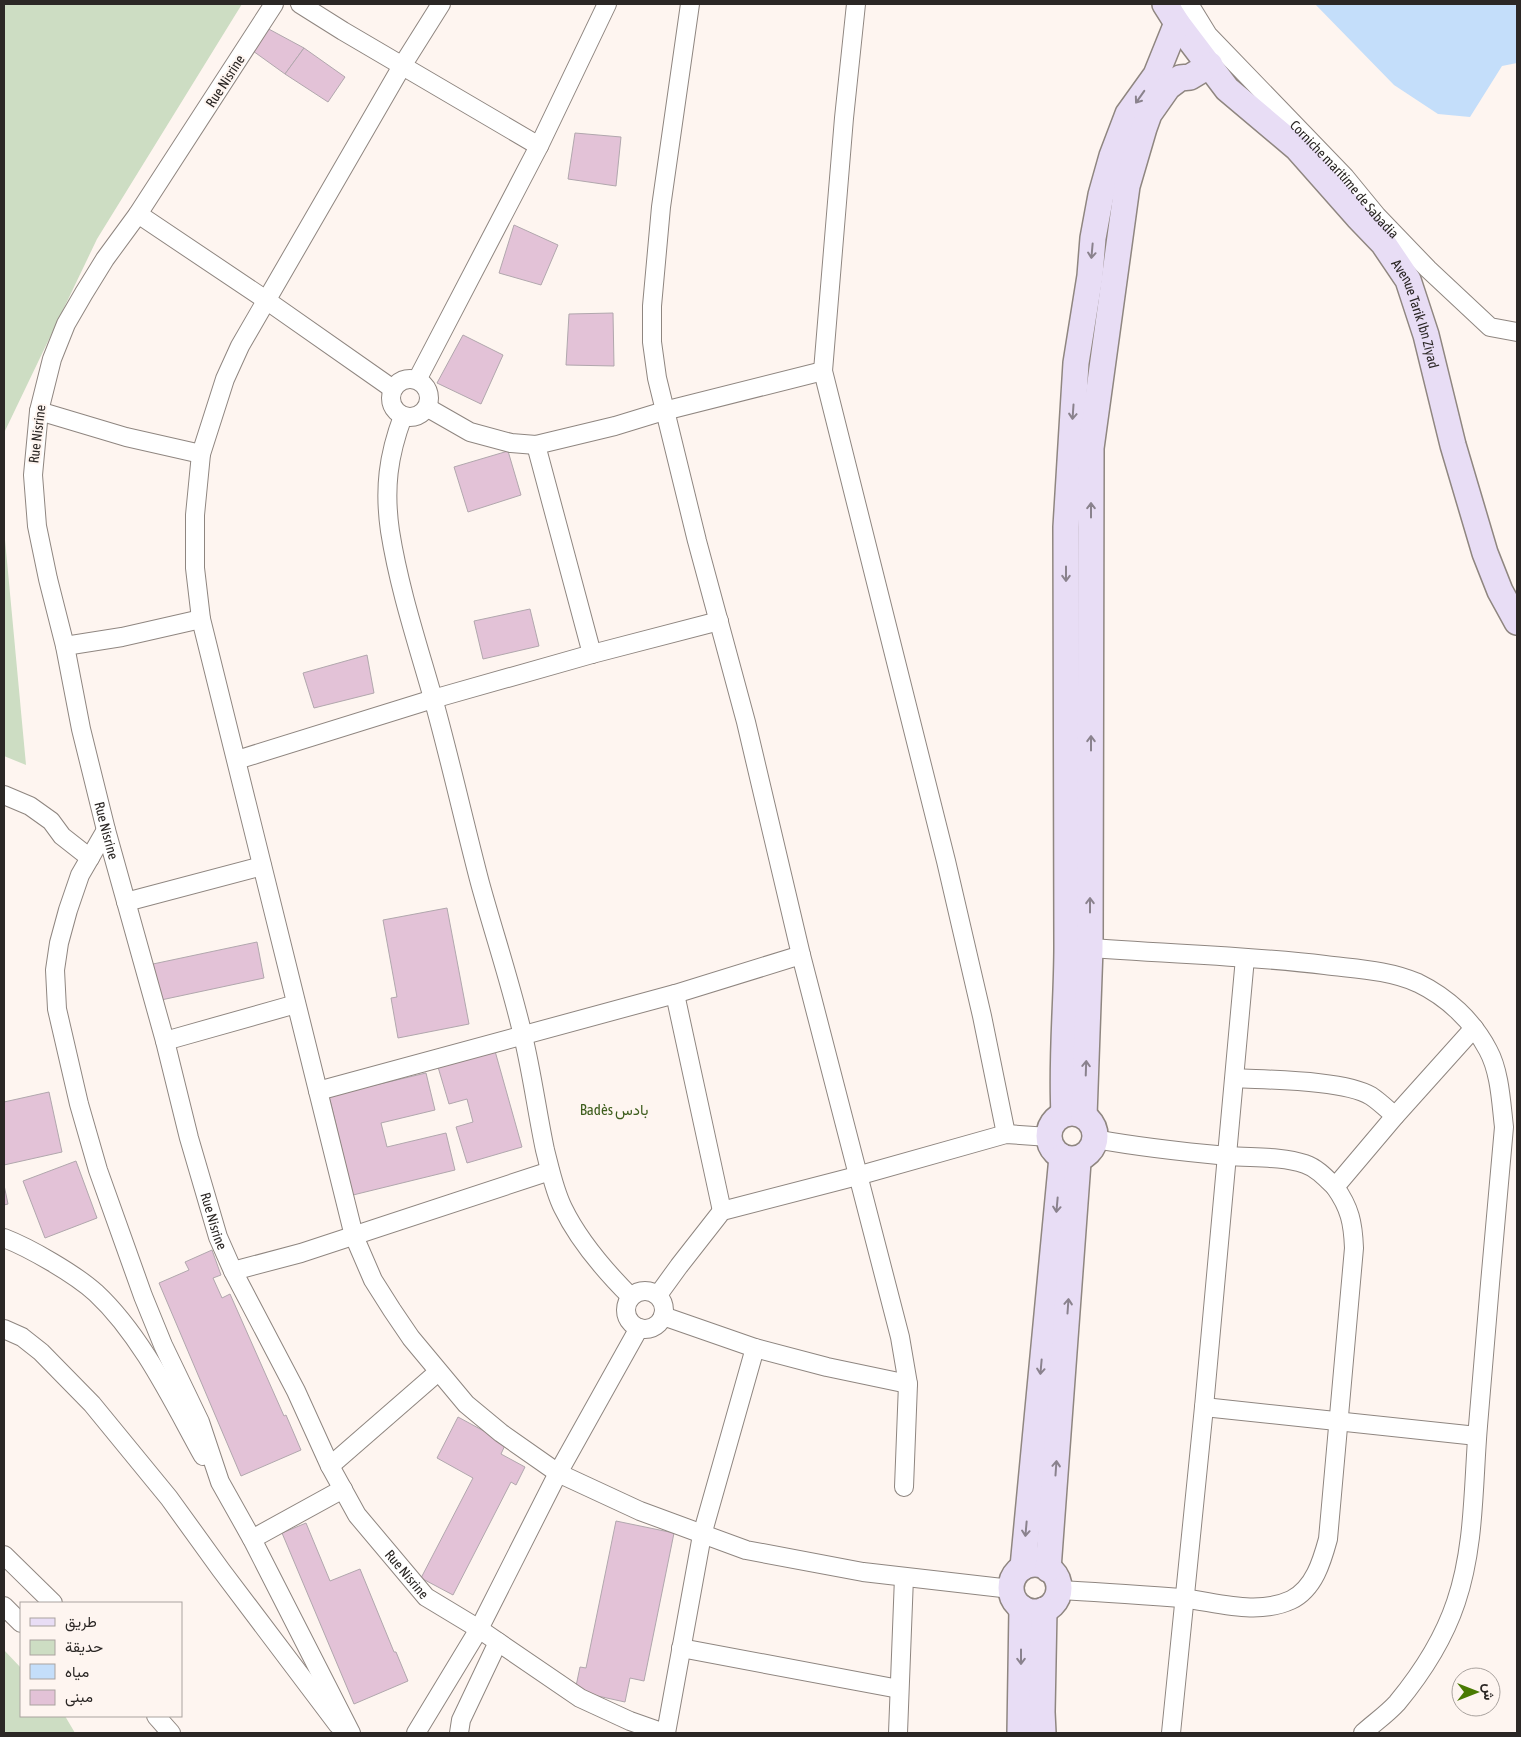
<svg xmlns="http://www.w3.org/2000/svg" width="1521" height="1737" font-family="'Asap Condensed',Vazirmatn,sans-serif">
<rect width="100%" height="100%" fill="#fef5f0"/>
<g fill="#cdddc3">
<path d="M4,4H242L97,239L4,433Z"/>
<path d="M4,529L26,765L4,756Z"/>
<path d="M4,1650L21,1668V1716H65L75,1733H4Z"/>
</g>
<path fill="#c4defa" d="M1315,4H1517V63L1502,66L1470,117L1438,114L1394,85Z"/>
<g fill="#e3c2d7" stroke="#b1a7ad">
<path d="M265,27L304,48L285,74L253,51Z"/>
<path d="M304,48L345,77L328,102L285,74Z"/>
<path d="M575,133L621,137L616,186L568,179Z"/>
<path d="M514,225L558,245L541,285L499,273Z"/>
<path d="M613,313L614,366L566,365L569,314Z"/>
<path d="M463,335L503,355L481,404L437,383Z"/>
<path d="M508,451L521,495L468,512L454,467Z"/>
<path d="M530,609L539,646L483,659L474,621Z"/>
<path d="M367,655L374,693L314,708L303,673Z"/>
<path d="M447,908L469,1024L398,1038L391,998L397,997L383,920Z"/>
<path d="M257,942L264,978L161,1000L153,964Z"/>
<path d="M495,1051L522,1147L467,1163L456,1127L473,1122L467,1099L449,1104L438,1067Z"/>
<path d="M426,1073L435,1110L381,1123L387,1147L446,1133L455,1170L353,1195L329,1096Z"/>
<path d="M49,1092L62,1152L4,1165V1102Z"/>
<path d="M76,1161L97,1218L45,1238L23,1181Z"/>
<path d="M4,1185L8,1204L4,1205Z"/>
<path d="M212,1250L221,1275L213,1278L222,1298L230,1294L284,1416L286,1415L301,1450L241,1476L159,1283L189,1270L185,1262Z"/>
<path d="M458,1417L506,1443L501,1454L525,1467L516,1485L511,1482L453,1595L421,1578L473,1478L437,1458Z"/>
<path d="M616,1521L674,1533L644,1681L630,1678L625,1702L575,1691L580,1667L586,1668Z"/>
<path d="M306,1523L330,1581L360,1569L394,1652H396L408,1681L354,1704L282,1533Z"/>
</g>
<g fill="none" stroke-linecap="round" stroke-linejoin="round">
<g stroke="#8f8680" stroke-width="20">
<g id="street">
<path id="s1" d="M274,4L138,214L105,259L84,293L66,324L52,359L39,411L33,475L37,526L48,579L65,646L81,729L106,830L165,1041L189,1138L218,1237L233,1271L296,1391L330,1466L357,1515L426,1597L479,1629L580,1698L630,1721L664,1733"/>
<path d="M300,4L343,31L539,146"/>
<path d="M441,4L402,66L240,346L225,379L201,454L195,515V568L201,619L354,1236L373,1280L392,1310L411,1338L466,1404L501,1433L558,1473L640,1511L746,1550L863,1572L1011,1589"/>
<path d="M690,4L661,207L652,306V342L657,378L697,541L746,722L801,955L900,1337L908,1384L904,1487"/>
<path d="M856,4L844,118L823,371L946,861L982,1016L1006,1134"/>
<path id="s2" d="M1189,4L1208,35L1345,177L1377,216L1428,269L1490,327L1517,332"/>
<path d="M138,214L266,300L393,389"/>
<circle cx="410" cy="398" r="19"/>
<path d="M417,380L539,146L607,4"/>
<path d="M428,408L470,432L511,443L536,445L615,426L664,411L823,371"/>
<path d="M39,411L126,437L201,454"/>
<path d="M403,416C388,456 384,489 390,531C399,588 417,642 433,698C450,759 464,822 480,883C494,934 511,984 523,1036C532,1073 537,1112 545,1150C550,1169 554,1190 563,1208C579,1241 605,1271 631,1297"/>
<path d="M536,445L592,654"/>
<path d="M65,646L122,637L201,619"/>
<path d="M237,760L433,699L592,654L719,621"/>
<path d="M4,795L30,806L51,821L62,836L90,858"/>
<path d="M106,830L80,875L68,910L59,943L55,970L57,1009L79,1104L98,1170L143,1296L163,1345L200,1422L220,1482L252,1539L351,1733"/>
<path d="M126,902L262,866"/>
<path d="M1080,947C1162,954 1244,955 1325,965C1356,969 1389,970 1418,983C1447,997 1473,1021 1488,1050C1500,1072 1501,1102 1504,1127C1495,1227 1486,1326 1478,1426C1473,1485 1475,1546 1456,1602C1444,1638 1421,1674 1397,1703C1387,1714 1374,1723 1363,1733"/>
<path d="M675,994L722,1211"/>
<path d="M165,1041L296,1004"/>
<path d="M1235,1078C1268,1080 1345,1080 1371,1096C1380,1102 1388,1110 1395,1116"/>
<path d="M318,1091L675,994L801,955"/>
<path d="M1095,1139C1139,1147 1184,1152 1228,1156C1253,1158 1281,1156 1305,1164C1317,1168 1326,1178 1335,1187L1395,1116L1474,1028"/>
<path d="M4,1238C30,1248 75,1274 96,1293C142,1336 173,1402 203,1456"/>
<path d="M233,1271L301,1253L550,1171"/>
<circle cx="645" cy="1310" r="19"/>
<path d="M658,1295L679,1266L722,1211L857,1176L1006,1134L1049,1137"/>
<path d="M663,1316L755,1348L827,1367L908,1384"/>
<path d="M4,1329L22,1337L41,1352L92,1404L169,1498L221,1570L338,1725"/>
<path d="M1204,1407L1477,1436"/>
<path d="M330,1466L438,1372"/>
<path d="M252,1539L343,1489"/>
<path d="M4,1555L53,1603"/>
<path d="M1058,1590C1099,1592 1140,1595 1181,1598C1217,1602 1256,1616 1291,1600C1314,1589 1322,1561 1328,1539L1354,1248C1353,1223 1350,1208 1335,1187"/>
<path d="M4,1606L21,1623"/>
<path d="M681,1648L899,1689"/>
<path d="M156,1716L171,1733"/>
<path d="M416,1733L479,1629L558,1473L639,1328"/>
<path d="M459,1733L461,1720L498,1642"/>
<path d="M666,1733L702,1535L755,1348"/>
<path d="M898,1733L904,1577"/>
<path d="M1171,1733L1204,1407L1245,958"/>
</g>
</g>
<g stroke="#8f8680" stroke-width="28">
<g id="secondary">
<path id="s3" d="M1165,4L1177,23L1227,89L1297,148L1358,217L1383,243L1408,280L1426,335L1453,445L1485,553L1500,591L1517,622"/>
<circle cx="1072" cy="1136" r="23"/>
<path d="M1064,1114C1061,1058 1067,1002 1067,946L1066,527L1076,363L1090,276L1093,238L1101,195L1112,156L1128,114L1156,75L1177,23"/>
<path d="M1084,1116L1090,948L1091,448L1127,186L1144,128L1149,114L1168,87L1180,78L1190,77L1210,65"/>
<circle cx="1035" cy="1588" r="24"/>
<path d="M1023,1567L1062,1157"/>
<path d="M1048,1569L1078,1162"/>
<path d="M1020,1733L1022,1608"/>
<path d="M1043,1733L1042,1712L1044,1610"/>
</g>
</g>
<use href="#street" stroke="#fff" stroke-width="18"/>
<use href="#secondary" stroke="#e8ddf5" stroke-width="25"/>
</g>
<defs><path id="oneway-shaft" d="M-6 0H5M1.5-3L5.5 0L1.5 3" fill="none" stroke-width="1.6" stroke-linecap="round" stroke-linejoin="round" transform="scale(1.25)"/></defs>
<g stroke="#8a828d">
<use href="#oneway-shaft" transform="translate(1140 97) rotate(125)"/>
<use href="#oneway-shaft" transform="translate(1092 251) rotate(95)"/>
<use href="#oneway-shaft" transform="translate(1073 412) rotate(94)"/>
<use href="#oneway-shaft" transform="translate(1091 510) rotate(-90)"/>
<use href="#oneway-shaft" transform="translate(1066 574) rotate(90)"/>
<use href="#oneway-shaft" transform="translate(1091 743) rotate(-90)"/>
<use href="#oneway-shaft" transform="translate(1090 905) rotate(-90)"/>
<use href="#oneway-shaft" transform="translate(1086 1068) rotate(-88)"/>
<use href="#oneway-shaft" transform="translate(1057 1205) rotate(95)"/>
<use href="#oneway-shaft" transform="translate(1068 1306) rotate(-86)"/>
<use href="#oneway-shaft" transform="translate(1041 1367) rotate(95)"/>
<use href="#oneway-shaft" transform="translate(1056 1468) rotate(-86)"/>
<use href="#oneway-shaft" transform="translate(1026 1529) rotate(95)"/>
<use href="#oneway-shaft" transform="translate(1021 1657) rotate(90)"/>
</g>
<g text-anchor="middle" stroke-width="4" stroke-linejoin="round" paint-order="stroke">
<g font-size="14" fill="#2b2725" stroke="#fef5f0">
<text transform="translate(225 81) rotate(-57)" y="5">Rue Nisrine</text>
<text dy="5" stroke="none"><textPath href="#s2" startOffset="235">Corniche maritime de Sabadia</textPath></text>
<text dy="5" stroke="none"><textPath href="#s3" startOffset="404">Avenue Tarik Ibn Ziyad</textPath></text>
<text transform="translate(37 434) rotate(-83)" y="5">Rue Nisrine</text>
<text dy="5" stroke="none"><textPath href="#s1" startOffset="901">Rue Nisrine</textPath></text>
<text dy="5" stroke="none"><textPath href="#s1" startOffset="1306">Rue Nisrine</textPath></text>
<text dy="5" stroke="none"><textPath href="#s1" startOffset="1711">Rue Nisrine</textPath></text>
</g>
<g font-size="15" fill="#3d5d1c" stroke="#fef5f0">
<text x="614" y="1115">Badès بادس</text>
</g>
</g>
<rect width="1521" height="1737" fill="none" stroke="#2b2725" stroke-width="10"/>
<rect x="20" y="1602" width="162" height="115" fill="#fef5f0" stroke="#aaa39f"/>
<rect x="30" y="1618" width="25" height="8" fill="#e8ddf5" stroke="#aaa39f"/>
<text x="65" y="1627" font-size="15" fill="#2b2725">طريق</text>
<rect x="30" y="1640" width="25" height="15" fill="#cdddc3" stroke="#aaa39f"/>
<text x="65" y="1652" font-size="15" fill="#2b2725">حديقة</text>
<rect x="30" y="1664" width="25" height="15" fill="#c4defa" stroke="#aaa39f"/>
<text x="65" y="1677" font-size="15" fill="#2b2725">مياه</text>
<rect x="30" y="1690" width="25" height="15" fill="#e3c2d7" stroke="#aaa39f"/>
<text x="65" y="1702" font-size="15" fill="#2b2725">مبنى</text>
<g transform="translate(1476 1692) rotate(90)"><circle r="24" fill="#fef5f0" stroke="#aaa39f"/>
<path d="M0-4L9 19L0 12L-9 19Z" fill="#497a02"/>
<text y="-8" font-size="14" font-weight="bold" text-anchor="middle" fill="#2b2725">ش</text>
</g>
</svg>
